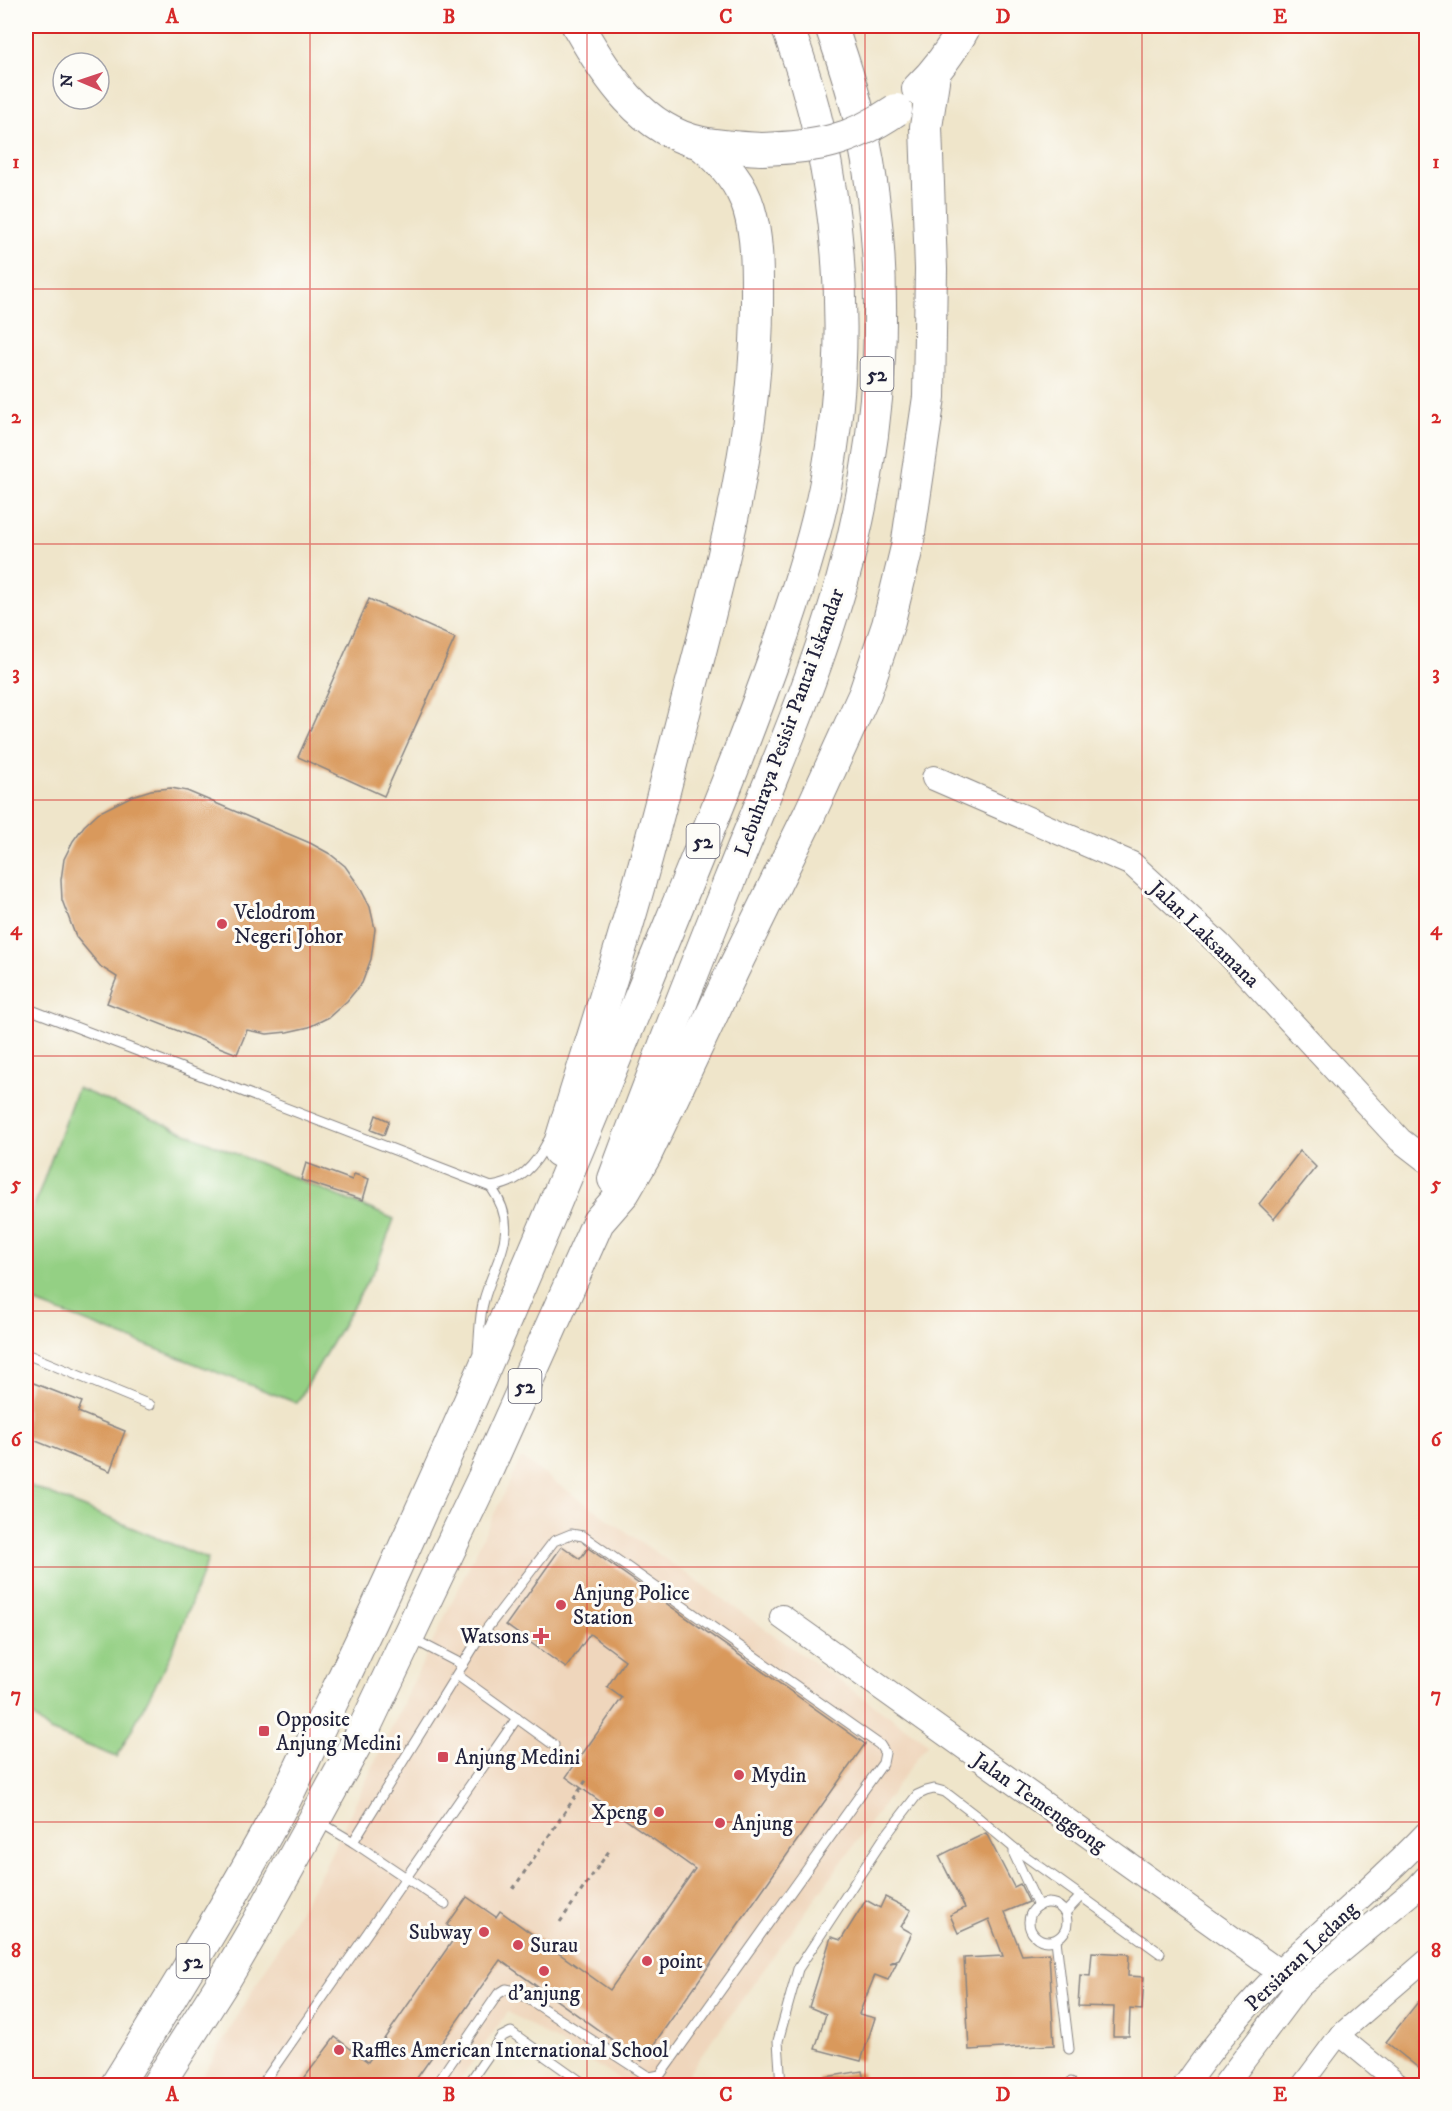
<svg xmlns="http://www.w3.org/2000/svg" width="1452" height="2111" font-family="'IM FELL DW Pica',serif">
<rect width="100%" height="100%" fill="#fdfcf7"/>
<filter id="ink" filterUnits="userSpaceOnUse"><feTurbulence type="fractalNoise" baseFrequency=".0167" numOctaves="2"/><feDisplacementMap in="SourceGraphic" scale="12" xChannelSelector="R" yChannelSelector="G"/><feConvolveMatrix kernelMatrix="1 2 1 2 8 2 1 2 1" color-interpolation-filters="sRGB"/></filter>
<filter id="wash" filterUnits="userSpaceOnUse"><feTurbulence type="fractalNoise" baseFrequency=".008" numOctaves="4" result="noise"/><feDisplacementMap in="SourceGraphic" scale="24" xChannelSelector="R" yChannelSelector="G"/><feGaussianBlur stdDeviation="1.35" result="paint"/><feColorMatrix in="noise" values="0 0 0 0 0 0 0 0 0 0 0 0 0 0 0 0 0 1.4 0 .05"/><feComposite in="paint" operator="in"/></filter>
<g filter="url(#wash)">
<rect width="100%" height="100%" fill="#efe5ca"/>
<path fill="#efd6bc" d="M521,1458L928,1743L680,2085H629L508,2012L456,2085L197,2086L324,1868Z"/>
<g fill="#94d084" stroke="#5b7960" stroke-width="1.5">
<path d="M77,1088L394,1219L377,1265L297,1403L26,1299V1229Z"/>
<path d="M26,1484L208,1559L170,1657L117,1757L50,1731L26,1711Z"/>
</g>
<g id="blocks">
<g fill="#d9995c">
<path d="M369,599L455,638L384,796L298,757Z"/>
<path d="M171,788L187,791L310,843L330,854L345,866L359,886L370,907L375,929L371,959L362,983L347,1001L329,1017L309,1027L287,1032L267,1034L247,1030L237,1054L107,1003L117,977L101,967L76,937L62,900L61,880L64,859L73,841L84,826L98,813L132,796L151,790Z"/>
<path d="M376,1115L389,1121L384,1135L371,1130Z"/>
<path d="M1300,1151L1316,1167L1274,1219L1259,1204Z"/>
<path d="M306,1163L352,1180L354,1174L369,1179L363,1200L301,1180Z"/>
<path d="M31,1382L82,1402L78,1412L125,1431L110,1471L26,1437V1397Z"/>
<path d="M562,1546L580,1559L588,1548L865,1744L642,2061L500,1960L412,2085H299L335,2037L368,2062L458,1933L447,1925L467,1897L496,1917L500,1911L610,1990L695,1869L566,1777L622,1698L607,1687L625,1660L590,1634L566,1668L506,1625Z"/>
<path d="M986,1833L1014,1887L1020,1884L1029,1902L1005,1912L1022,1955L1049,1953L1054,2045L969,2050L964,1958L1003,1956L989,1919L958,1933L950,1915L965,1908L939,1856Z"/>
<path d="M885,1897L911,1910L901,1927L912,1933L899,1959L890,1963L897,1962L888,1980L875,1975L859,2014L875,2018L861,2061L815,2049L826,2014L809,2007L831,1937L841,1940L866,1900L880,1908Z"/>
<path d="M1092,1952L1129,1954L1128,1976L1144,1977L1142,2010L1130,2009L1129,2036H1113L1114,2007L1078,2006L1080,1975L1090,1976Z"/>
<path d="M1418,2002L1426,2009V2074L1386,2042Z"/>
<path d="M862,2071L865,2085H820L819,2078Z"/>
</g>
</g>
</g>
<g filter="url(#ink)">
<use href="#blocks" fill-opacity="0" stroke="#888482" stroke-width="1.5"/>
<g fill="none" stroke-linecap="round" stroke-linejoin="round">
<g stroke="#888482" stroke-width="11">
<g id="service">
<path d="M26,1008L491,1187C520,1183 535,1166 548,1141"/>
<path d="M478,1351C480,1334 479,1316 484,1300C496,1257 522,1231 491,1187"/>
<path d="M26,1354L150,1405"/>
<path d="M411,1638L463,1665"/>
<path d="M457,1675L554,1745"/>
<path d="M318,1821L353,1842L445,1904"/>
<path d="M353,1842L478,1640L554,1541L571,1534L583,1536L880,1745L885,1753L883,1763L660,2075L650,2077L646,2075L516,1991L506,1989L498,1994L435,2086"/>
<path d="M1014,1848V1854L1038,1906"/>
<circle cx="1048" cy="1922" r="19"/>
<path d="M1065,1913L1081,1896"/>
<path d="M1056,1940L1069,2049"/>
<path d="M261,2086L517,1718"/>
<path d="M467,2086L501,2037L511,2032L587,2086"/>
<path d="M781,2086L778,2041L798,1969L884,1838L917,1795L926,1791L934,1789L945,1792L975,1815L1014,1848L1160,1953"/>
<path d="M1069,2086L1071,2082"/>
</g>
</g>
<g stroke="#888482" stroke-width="22">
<g id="minor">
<path d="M1339,2035L1401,2086"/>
<path d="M1301,2086L1339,2035L1426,1960"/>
</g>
</g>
<g stroke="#888482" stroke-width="26">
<g id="tertiary">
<path d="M934,778L1132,864L1219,944L1400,1140L1426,1160"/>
<path d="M782,1617L1299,1986"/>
<path d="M1185,2086C1213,2045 1245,2008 1279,1973C1326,1925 1380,1883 1426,1834"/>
<path d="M1224,2086L1299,1986L1417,1888L1426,1878"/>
</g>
</g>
<g stroke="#888482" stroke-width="34">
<g id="trunk">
<path d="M578,26C606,75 642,131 702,143C722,147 742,148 762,149"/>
<path d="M918,89C938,70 952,50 965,26"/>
<path d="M559,1151V1147C587,1054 618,962 643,870C660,809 675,747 691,686C724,561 757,434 757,304C757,273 758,239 749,209C741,182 721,160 700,143"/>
<path d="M614,1179C651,1079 690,979 730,880C769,783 812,686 841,585C883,438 893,280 862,130C855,95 843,60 831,26"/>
<path d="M116,2086C173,1994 230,1902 281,1807C297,1777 310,1746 325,1716C356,1653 386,1589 415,1524C495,1348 570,1170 643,990C689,877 737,764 778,648C796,595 814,542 825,487C855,338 841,167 787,26"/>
<path d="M157,2086L225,1979L259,1921L363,1731L483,1479L598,1222L624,1192L645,1156L733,970L810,813L865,693L888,625L907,547L929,397L931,269L926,127L934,74"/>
</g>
</g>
<g stroke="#888482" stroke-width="3" stroke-dasharray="4.5 4.5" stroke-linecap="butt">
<path d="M513,1889L587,1779"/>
<path d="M560,1922L609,1851"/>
</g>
<use href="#service" stroke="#fff" stroke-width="9"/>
<use href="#minor" stroke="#fff" stroke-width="20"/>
<use href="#tertiary" stroke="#fff" stroke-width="24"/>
<use href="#trunk" stroke="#fff" stroke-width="32"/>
<g stroke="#888482" stroke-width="34" stroke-linecap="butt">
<path id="trunk-bridge" d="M762,149C818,147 849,142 896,110"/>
</g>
<use href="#trunk-bridge" stroke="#fff" stroke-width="32"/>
</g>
</g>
<path fill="none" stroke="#d62828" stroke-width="1.5" stroke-opacity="0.55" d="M310,26V2086M587,26V2086M865,26V2086M1142,26V2086M26,289H1426M26,544H1426M26,800H1426M26,1056H1426M26,1311H1426M26,1567H1426M26,1822H1426"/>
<g fill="#d1495b" stroke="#fdfcf7" stroke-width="2">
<circle cx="222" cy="924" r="6"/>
<circle cx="561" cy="1605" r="6"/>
<path d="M538 1627h6v6h6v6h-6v6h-6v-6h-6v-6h6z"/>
<rect x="258" y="1725" width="12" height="12" rx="3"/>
<rect x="437" y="1751" width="12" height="12" rx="3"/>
<circle cx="739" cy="1775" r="6"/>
<circle cx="659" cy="1812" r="6"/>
<circle cx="720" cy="1823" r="6"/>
<circle cx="484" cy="1932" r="6"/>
<circle cx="518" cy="1945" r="6"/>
<circle cx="647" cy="1961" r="6"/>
<circle cx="544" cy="1971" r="6"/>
<circle cx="339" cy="2050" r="6"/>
</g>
<g text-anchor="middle" stroke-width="6" stroke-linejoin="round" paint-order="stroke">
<g fill="#fdfcf7" stroke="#646373" stroke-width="1.5">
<rect x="860.5" y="357" width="33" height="34" rx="4.5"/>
<rect x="686.5" y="824" width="33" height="34" rx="4.5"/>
<rect x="508.5" y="1369" width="33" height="34" rx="4.5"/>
<rect x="176.5" y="1944" width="33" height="34" rx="4.5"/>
</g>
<g font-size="20" font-weight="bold" fill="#22223b">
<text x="877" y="381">52</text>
<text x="703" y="848">52</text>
<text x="525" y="1393">52</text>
<text x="193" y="1968">52</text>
</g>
<g font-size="21" fill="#22223b" stroke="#fdfcf7">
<text transform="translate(789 722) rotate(-70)" y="7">Lebuhraya Pesisir Pantai Iskandar</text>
<text transform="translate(1205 934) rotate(44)" y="7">Jalan Laksamana</text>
<text transform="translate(1040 1802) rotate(35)" y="7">Jalan Temenggong</text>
<text transform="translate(1301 1956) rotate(-44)" y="7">Persiaran Ledang</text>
</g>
<g font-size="21" fill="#22223b" stroke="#fdfcf7" text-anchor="start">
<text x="234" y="919">Velodrom<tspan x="234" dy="24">Negeri Johor</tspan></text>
<text x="573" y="1600">Anjung Police<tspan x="573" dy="24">Station</tspan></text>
<text x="529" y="1643" text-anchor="end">Watsons</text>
<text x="276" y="1726">Opposite<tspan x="276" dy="24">Anjung Medini</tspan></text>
<text x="455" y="1764">Anjung Medini</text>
<text x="751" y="1782">Mydin</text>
<text x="647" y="1819" text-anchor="end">Xpeng</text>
<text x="732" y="1830">Anjung</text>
<text x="472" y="1939" text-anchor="end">Subway</text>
<text x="530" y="1952">Surau</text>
<text x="659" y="1968">point</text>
<text x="544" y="2000" text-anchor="middle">d'anjung</text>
<text x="351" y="2057">Raffles American International School</text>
</g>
</g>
<rect width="1452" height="2111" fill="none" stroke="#fdfcf7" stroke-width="66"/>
<g transform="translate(81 81) rotate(272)"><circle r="28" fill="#fdfcf7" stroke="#a5a5ac" stroke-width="1.5"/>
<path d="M0-4.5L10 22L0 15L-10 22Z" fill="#d1495b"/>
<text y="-9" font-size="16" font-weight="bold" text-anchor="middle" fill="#22223b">N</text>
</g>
<rect x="33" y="33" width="1386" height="2045" fill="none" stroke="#d62828" stroke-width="2"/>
<g font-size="20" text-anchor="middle" font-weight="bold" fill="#d62828">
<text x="172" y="23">A</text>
<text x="449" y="23">B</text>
<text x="726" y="23">C</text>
<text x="1003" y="23">D</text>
<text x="1280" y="23">E</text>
<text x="16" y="168">1</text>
<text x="1436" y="168">1</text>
<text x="16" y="423">2</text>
<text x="1436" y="423">2</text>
<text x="16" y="679">3</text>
<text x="1436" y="679">3</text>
<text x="16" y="935">4</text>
<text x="1436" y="935">4</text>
<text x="16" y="1190">5</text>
<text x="1436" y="1190">5</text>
<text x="16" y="1446">6</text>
<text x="1436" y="1446">6</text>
<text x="16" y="1701">7</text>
<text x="1436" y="1701">7</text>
<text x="16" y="1957">8</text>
<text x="1436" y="1957">8</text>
<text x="172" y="2101">A</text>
<text x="449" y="2101">B</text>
<text x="726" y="2101">C</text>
<text x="1003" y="2101">D</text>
<text x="1280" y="2101">E</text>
</g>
</svg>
